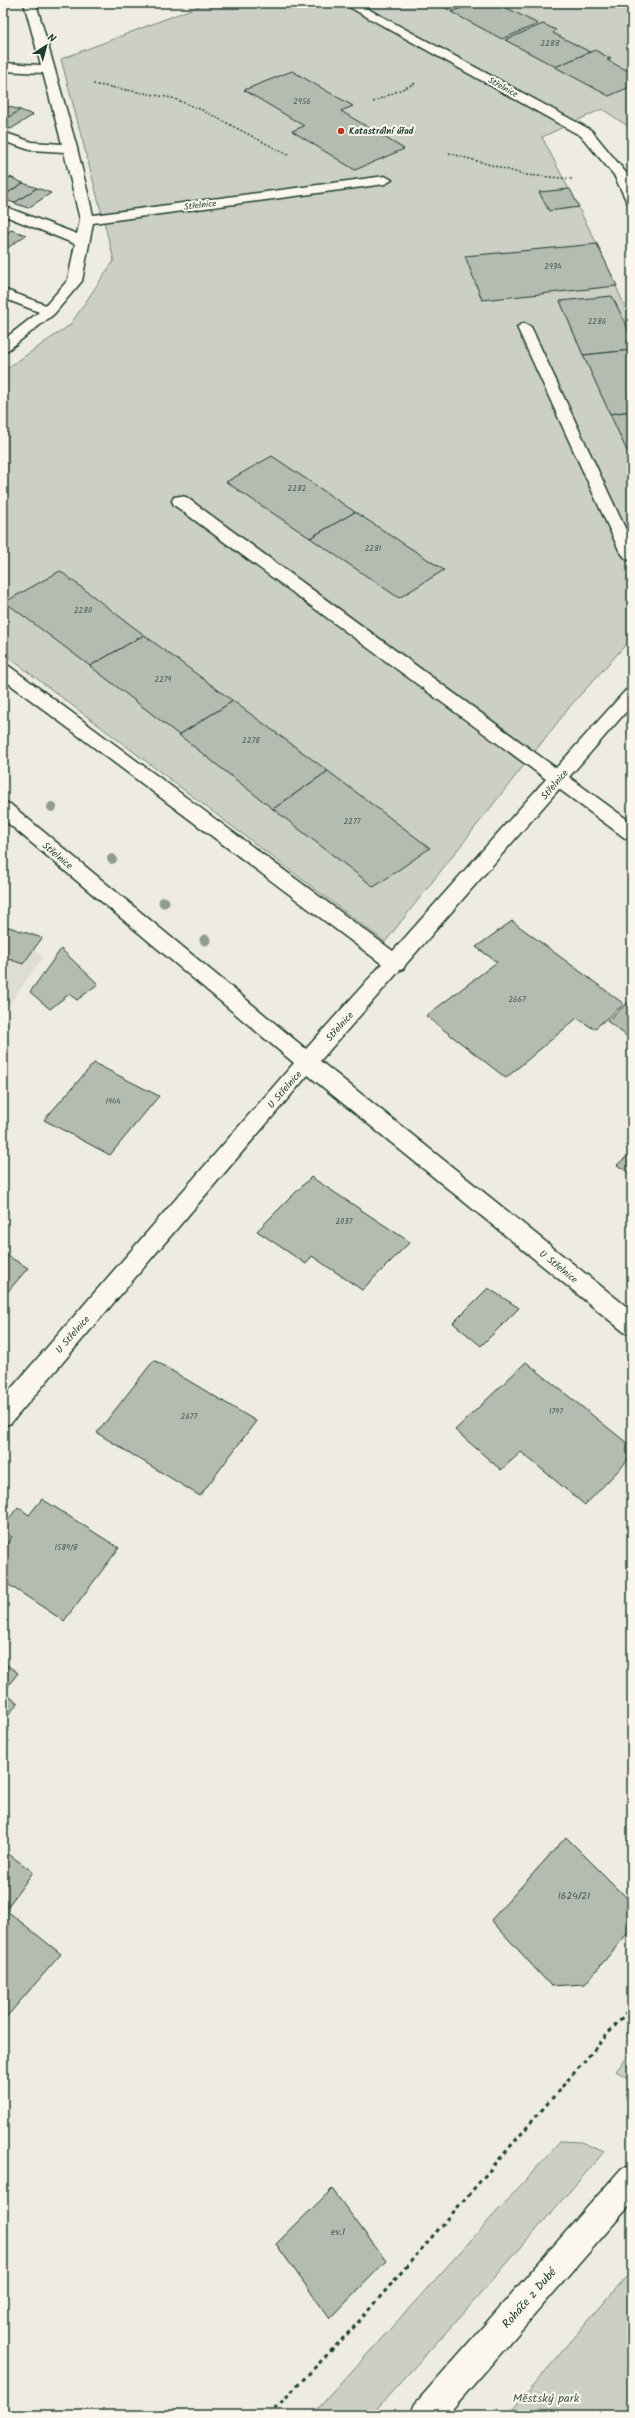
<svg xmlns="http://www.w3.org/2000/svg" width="635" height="2418" font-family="Kalam,sans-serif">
<rect width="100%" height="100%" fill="#eeece1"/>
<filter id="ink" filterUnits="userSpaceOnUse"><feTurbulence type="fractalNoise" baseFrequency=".025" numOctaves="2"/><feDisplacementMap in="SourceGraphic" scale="8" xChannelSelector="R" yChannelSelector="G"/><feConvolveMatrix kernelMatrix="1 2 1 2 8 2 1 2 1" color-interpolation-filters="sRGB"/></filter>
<g filter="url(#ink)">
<path fill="#ddddd2" d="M3,925L43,957L3,1013Z"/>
<g fill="#cbcfc4" stroke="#75867c">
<path d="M207,3H632V129L602,109L542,137L597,244L632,322V638L572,704L385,942L3,653V371L70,325L114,260L61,59Z"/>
<path d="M632,2051V2081L616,2071Z"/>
<path d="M561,2141L581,2142L604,2152L476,2299L371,2415H312Z"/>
<path d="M632,2270V2415H508Z"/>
</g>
<g fill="#b4bbb0" stroke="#1f3d34">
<path d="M437,3H474L453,12Z"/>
<path d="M474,3H505L507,4L503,6L538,24L502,39L451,12Z"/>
<path d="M543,24L556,30L553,33L590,52L556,67L505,40Z"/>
<path d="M595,50L611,59L607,60L632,73V86L609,96L555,67Z"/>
<path d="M292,71L353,106L341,111L404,149L355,170L292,131L304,126L244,90Z"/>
<path d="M7,106L20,110L3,121V108Z"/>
<path d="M20,110L33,115L11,129L3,126V121Z"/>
<path d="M10,177L23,183L3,196V182Z"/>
<path d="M23,183L37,188L14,203L3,199V196Z"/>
<path d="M37,188L51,193L28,208L14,203Z"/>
<path d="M570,189L579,207L549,211L539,192Z"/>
<path d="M11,230L26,235L3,251V235Z"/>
<path d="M597,244L617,286L482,300L465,256Z"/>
<path d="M612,296L629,331H632V350L583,355L560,301Z"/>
<path d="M632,350V411L610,414L583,355Z"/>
<path d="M632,411V462L610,414Z"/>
<path d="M272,456L355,512L310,538L226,482Z"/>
<path d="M355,512L444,570L399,598L310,538Z"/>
<path d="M60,571L144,635L90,666L5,602Z"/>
<path d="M144,635L233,701L179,735L90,666Z"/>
<path d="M233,701L328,771L273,809L179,735Z"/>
<path d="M328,771L430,848L374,887L273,809Z"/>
<path d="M512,921L624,1004L594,1029L577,1018L506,1078L426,1016L497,962L476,947Z"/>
<path d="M3,925L42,938L23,964L3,957Z"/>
<path d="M61,949L98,984L77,1000L69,994L50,1009L30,992Z"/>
<path d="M632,999V1040L607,1021Z"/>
<path d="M94,1063L159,1096L110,1155L44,1120Z"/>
<path d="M632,1152V1175L617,1165Z"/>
<path d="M311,1177L410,1242L362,1290L312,1256L306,1264L257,1231Z"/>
<path d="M3,1253L28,1268L3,1297Z"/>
<path d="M488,1288L519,1308L481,1346L453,1323Z"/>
<path d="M154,1360L256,1421L200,1496L97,1433Z"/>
<path d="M526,1362L632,1447V1456L585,1505L521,1452L501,1470L455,1430Z"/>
<path d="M42,1499L119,1548L64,1621L3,1581V1549L12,1537L3,1531V1526L18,1507L29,1515Z"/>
<path d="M3,1662L18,1673L3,1692Z"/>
<path d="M3,1692L18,1703L3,1722Z"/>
<path d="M566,1837L632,1903V1928L585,1984L551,1986L491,1920Z"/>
<path d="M3,1850L33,1872L6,1909L3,1906Z"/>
<path d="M6,1910L61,1954L3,2021V1914Z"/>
<path d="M332,2189L386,2261L330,2319L276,2244Z"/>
</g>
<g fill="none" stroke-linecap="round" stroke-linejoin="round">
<g stroke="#1f3d34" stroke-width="3">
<g id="minor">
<path d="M24,3H36L77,148L93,215L385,176L392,180L385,184L93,223L82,281L54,314L8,350L3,351V340L39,312L3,298V289L46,305L68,280L75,244L3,215V206L77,234L80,220L64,152L30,150L3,141V132L32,142L62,144L43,73L3,71V63L41,65Z"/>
<path d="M342,3H357L591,130L627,174L632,185V203L627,202L614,175L581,136Z"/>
<path d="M524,323L531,327L632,543V560L626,559L619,550L517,327Z"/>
<path d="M180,496L186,497L556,768L626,690L632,688V705L569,777L632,823V840L625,838L559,789L406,964L403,969L400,970L320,1061L632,1311V1335L624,1332L308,1075L11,1423L3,1426V1398L294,1063L3,819V802L10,804L306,1049L382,964L3,679V664L9,666L393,951L546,779L174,505L172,501L174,497Z"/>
<path d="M632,2165V2203L447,2415H410L415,2404L621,2169Z"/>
</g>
</g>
<g stroke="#1f3d34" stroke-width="1.5" stroke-dasharray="2 2" stroke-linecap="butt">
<path d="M93,84L172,98L202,110L288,155"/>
<path d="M373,102L416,83"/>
<path d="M449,153L526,175L573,179"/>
</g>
<path stroke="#1f3d34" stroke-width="3" stroke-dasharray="4 4" stroke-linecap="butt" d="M269,2415L354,2327L632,2006"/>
<use href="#minor" fill="#fbf7ec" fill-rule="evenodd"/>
</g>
<g fill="#8f9c92">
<circle cx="52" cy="807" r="5"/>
<circle cx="112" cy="859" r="5"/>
<circle cx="164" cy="902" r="5.5"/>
<circle cx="205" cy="940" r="5.5"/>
</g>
</g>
<circle fill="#c8321e" stroke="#fbf7ec" stroke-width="1.5" cx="341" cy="131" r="4"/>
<g text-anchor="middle" stroke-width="4" stroke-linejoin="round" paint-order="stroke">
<g font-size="8" fill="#445c53">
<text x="550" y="46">2288</text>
<text x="302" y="104">2956</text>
<text x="553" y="269">2934</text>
<text x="597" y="324">2286</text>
<text x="297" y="491">2282</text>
<text x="373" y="551">2281</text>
<text x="83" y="613">2280</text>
<text x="163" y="682">2279</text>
<text x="251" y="743">2278</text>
<text x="352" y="824">2277</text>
<text x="517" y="1002">2667</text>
<text x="113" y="1104">1944</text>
<text x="344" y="1224">2037</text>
<text x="556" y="1414">1797</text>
<text x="189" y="1419">2677</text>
<text x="66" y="1550">1589/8</text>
</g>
<g font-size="9" fill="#1f3d34" stroke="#fbf7ec">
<text transform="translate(503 87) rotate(29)" y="3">Střelnice</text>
<text transform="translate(200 205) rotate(-7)" y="3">Střelnice</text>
</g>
<g font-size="9" font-weight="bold" fill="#1f3d34" stroke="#fbf7ec" text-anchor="start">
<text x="349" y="134">Katastrální úřad</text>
</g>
<g font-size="10" fill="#1f3d34" stroke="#fbf7ec">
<text transform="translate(554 784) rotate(-49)" y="4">Střelnice</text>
<text transform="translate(58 855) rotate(40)" y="4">Střelnice</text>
<text transform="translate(339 1026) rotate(-48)" y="4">Střelnice</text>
<text transform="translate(284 1089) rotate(-49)" y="4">U Střelnice</text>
<text transform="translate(559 1266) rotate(39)" y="4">U Střelnice</text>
<text transform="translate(72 1334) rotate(-49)" y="4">U Střelnice</text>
</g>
<g font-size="10" fill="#445c53">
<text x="574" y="1899">1624/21</text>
<text x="338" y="2235">ev.1</text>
</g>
<g font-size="12" fill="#1f3d34" stroke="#fbf7ec">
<text transform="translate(529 2298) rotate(-49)" y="4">Roháče z Dubé</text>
</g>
<g font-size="12" fill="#415a51" stroke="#fbf7ec">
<text x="546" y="2402">Městský park</text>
</g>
</g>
<rect width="635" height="2418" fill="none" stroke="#fbf7ec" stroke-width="16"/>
<rect x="8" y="8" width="619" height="2402" fill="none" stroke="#1f3d34" stroke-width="1.5" filter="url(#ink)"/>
<g transform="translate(46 46) rotate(36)" stroke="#fbf7ec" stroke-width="3" paint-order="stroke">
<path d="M0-3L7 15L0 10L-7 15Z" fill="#1f3d34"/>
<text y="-6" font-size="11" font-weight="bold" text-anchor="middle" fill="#1f3d34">N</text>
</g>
</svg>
